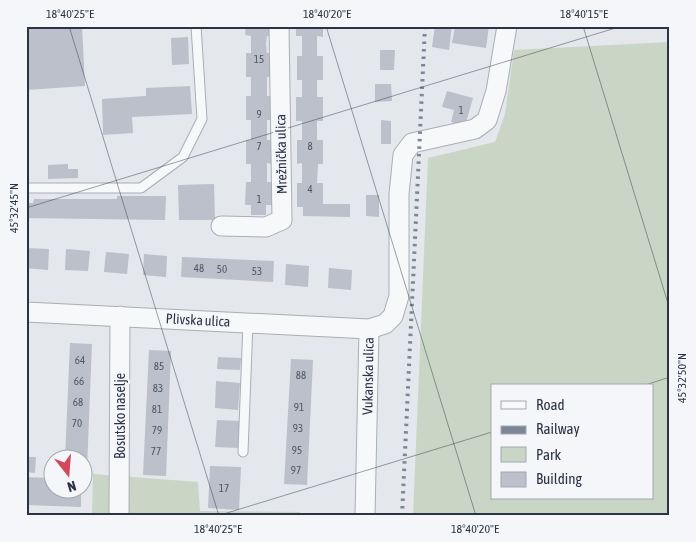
<svg xmlns="http://www.w3.org/2000/svg" width="696" height="542" font-family="'Asap Condensed',sans-serif">
<rect width="100%" height="100%" fill="#e4e7ec"/>
<g fill="#c9d6c5" fill-rule="evenodd">
<path d="M670,42V516H413L428,158L495,142L505,114L514,50ZM492,386H652V498H492Z"/>
<path d="M93,474L198,482L200,511L300,512V516H92Z"/>
</g>
<g fill="#bbc0ca">
<path d="M26,26H82L85,86L26,90Z"/>
<path d="M246,26H272V36H267L266,44L267,53H272V77H267V96H273L272,120H267V140H273L272,164L267,163V182H272V205H266V215H251V205H245L246,182H251V164H246V140H251V120H246V96H251V77H246V53H251V36L245,35Z"/>
<path d="M296,26H323V37L317,36V56H323V80H317V97H323V121H317V140H323V164H318L317,183H323V204H350V217L303,216V207H297V183H302V163L297,164V140H302V121H296V97H302V80H297V56H302V36H296Z"/>
<path d="M435,26H452L449,50L432,47Z"/>
<path d="M455,26H489L486,48L452,43Z"/>
<path d="M188,37L189,64L172,65L171,38Z"/>
<path d="M380,50H395L394,70H380Z"/>
<path d="M375,84H391L392,101L375,102Z"/>
<path d="M190,86L192,114L132,117L133,133L103,135L102,99L146,96V88Z"/>
<path d="M447,91L473,98L465,126L451,122L454,110L442,107Z"/>
<path d="M381,120L391,121V144H381Z"/>
<path d="M68,164V169H78V178L48,179V165Z"/>
<path d="M214,184L215,220H179L178,185Z"/>
<path d="M366,195H379V217L366,216Z"/>
<path d="M117,196H166L165,220L26,218V203H33L34,199H117Z"/>
<path d="M26,248L49,249L48,270L26,268Z"/>
<path d="M66,249L90,251L88,271L65,270Z"/>
<path d="M106,252L129,254L127,274L104,272Z"/>
<path d="M144,254L167,256L166,277L143,275Z"/>
<path d="M182,257L274,261L273,282L181,277Z"/>
<path d="M286,264L309,266L308,287L285,285Z"/>
<path d="M329,268L352,270L351,290L328,288Z"/>
<path d="M70,343L92,344L87,469H82V459H65Z"/>
<path d="M149,350L171,351L166,476L143,475Z"/>
<path d="M218,357L241,358L240,370L217,369Z"/>
<path d="M291,359L313,360L307,485L284,484Z"/>
<path d="M216,381L240,383L238,410L215,408Z"/>
<path d="M217,420L241,421L239,448L215,447Z"/>
<path d="M26,457H36L35,473L26,472Z"/>
<path d="M210,466L241,467L239,510L208,508Z"/>
<path d="M26,477L52,478V490H81V507L26,505Z"/>
</g>
<g fill="none" stroke-linecap="round" stroke-linejoin="round">
<g stroke="#a9aeb7" stroke-width="11">
<g id="lane">
<path d="M26,188H141L183,157L202,119L196,26"/>
<path d="M243,452L248,323"/>
</g>
</g>
<g stroke="#a9aeb7" stroke-width="21">
<g id="street">
<path d="M221,226L266,227L282,220L279,26"/>
<path d="M26,312L369,329L385,324L393,316L399,296V194L403,155L412,143L475,129L487,120L496,91L507,26"/>
<path d="M119,516L120,316"/>
<path d="M365,516L369,329"/>
</g>
</g>
<use href="#lane" stroke="#f7f8fa" stroke-width="9"/>
<use href="#street" stroke="#f7f8fa" stroke-width="19"/>
<path stroke="#7d8696" stroke-width="4" stroke-dasharray="2.5 5" stroke-linecap="butt" d="M402,516L425,26"/>
</g>
<path fill="none" stroke="#2b3445" stroke-width="1" stroke-opacity="0.45" d="M69,26L219,516M326,26L476,516M583,26L670,310M26,208L622,26M642,386L670,377M217,516L492,432"/>
<g text-anchor="middle" stroke-width="4.5" stroke-linejoin="round" paint-order="stroke">
<g font-size="11" fill="#4f5766">
<text x="259" y="63">15</text>
<text x="461" y="114">1</text>
<text x="259" y="118">9</text>
<text x="259" y="150">7</text>
<text x="310" y="150">8</text>
<text x="310" y="193">4</text>
<text x="259" y="203">1</text>
<text x="199" y="272">48</text>
<text x="222" y="273">50</text>
<text x="257" y="275">53</text>
<text x="80" y="364">64</text>
<text x="159" y="370">85</text>
<text x="301" y="379">88</text>
<text x="79" y="385">66</text>
<text x="158" y="392">83</text>
<text x="78" y="406">68</text>
<text x="299" y="411">91</text>
<text x="157" y="413">81</text>
<text x="77" y="427">70</text>
<text x="298" y="432">93</text>
<text x="157" y="434">79</text>
<text x="297" y="454">95</text>
<text x="156" y="455">77</text>
<text x="296" y="474">97</text>
<text x="224" y="492">17</text>
</g>
<g font-size="14" fill="#2b3445" stroke="#f4f6f9">
<text transform="translate(281 154) rotate(-91)" y="5">Mrežnička ulica</text>
<text transform="translate(198 320) rotate(3)" y="5">Plivska ulica</text>
<text transform="translate(368 376) rotate(-89)" y="5">Vukanska ulica</text>
<text transform="translate(120 416) rotate(-90)" y="5">Bosutsko naselje</text>
</g>
</g>
<rect width="696" height="542" fill="none" stroke="#f4f6f9" stroke-width="55"/>
<rect x="491" y="384" width="162" height="115" fill="#f4f6f9" stroke="#a4a8b1"/>
<rect x="501" y="401" width="25" height="8" fill="#f7f8fa" stroke="#a4a8b1"/>
<text x="536" y="410" font-size="15" fill="#2b3445">Road</text>
<rect x="501" y="426" width="25" height="8" fill="#7d8696" stroke="#a4a8b1"/>
<text x="536" y="434" font-size="15" fill="#2b3445">Railway</text>
<rect x="501" y="447" width="25" height="15" fill="#c9d6c5" stroke="#a4a8b1"/>
<text x="536" y="460" font-size="15" fill="#2b3445">Park</text>
<rect x="501" y="472" width="25" height="15" fill="#bbc0ca" stroke="#a4a8b1"/>
<text x="536" y="484" font-size="15" fill="#2b3445">Building</text>
<g transform="translate(68 474) rotate(163)"><circle r="24" fill="#f4f6f9" stroke="#a4a8b1"/>
<path d="M0-4L9 19L0 12L-9 19Z" fill="#d1495b"/>
<text y="-8" font-size="14" font-weight="bold" text-anchor="middle" fill="#2b3445">N</text>
</g>
<rect x="28" y="28" width="640" height="486" fill="none" stroke="#2b3445" stroke-width="2"/>
<g font-size="12" text-anchor="middle" fill="#2b3445">
<text x="70" y="18">18°40'25"E</text>
<text x="327" y="18">18°40'20"E</text>
<text x="584" y="18">18°40'15"E</text>
<text transform="translate(14 208) rotate(-90)" y="4">45°32'45"N</text>
<text transform="translate(682 378) rotate(-90)" y="4">45°32'50"N</text>
<text x="218" y="533">18°40'25"E</text>
<text x="475" y="533">18°40'20"E</text>
</g>
</svg>
